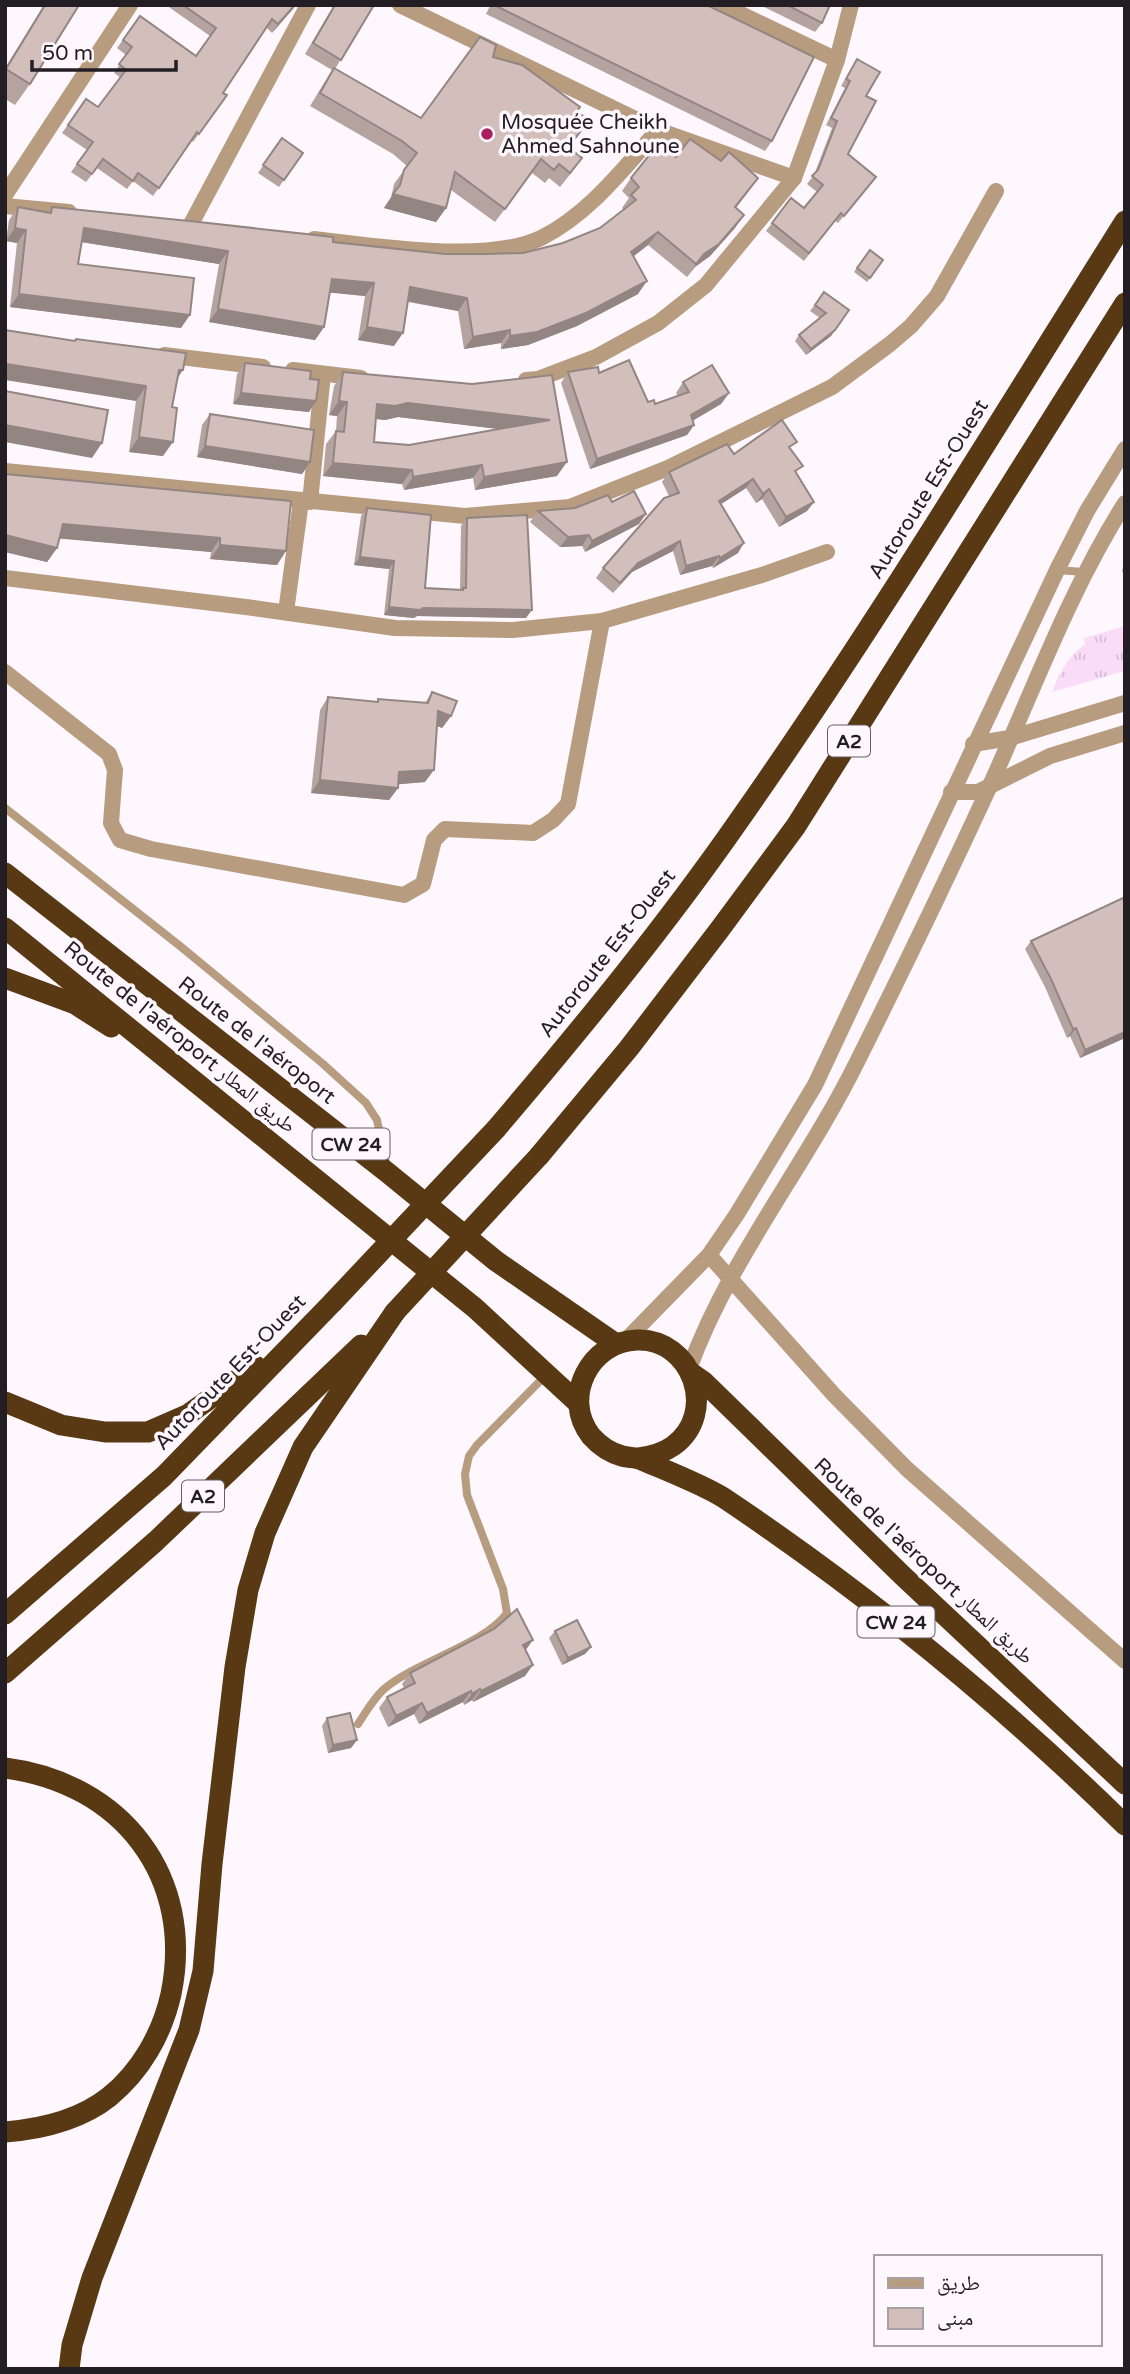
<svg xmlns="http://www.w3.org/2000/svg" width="1130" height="2374" font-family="'Varela Round','Noto Naskh Arabic',sans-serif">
<defs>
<pattern id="grass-tufts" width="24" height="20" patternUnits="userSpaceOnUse" patternTransform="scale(1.75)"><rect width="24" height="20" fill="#fadcf8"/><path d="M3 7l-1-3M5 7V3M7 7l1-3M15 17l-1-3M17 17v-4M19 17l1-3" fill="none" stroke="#d6bcd4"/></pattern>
</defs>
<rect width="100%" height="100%" fill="#fef8fe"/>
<path fill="url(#grass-tufts)" d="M1125,626V671L1052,692C1060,672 1067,658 1085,644L1084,638Z"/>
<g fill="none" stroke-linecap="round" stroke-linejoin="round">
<g stroke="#b79c7f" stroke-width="8">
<path d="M1057,570L1084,572"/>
<path d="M5,808L180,946L322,1063L366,1103L377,1120L387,1167"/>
<path d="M358,1724C366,1712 373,1699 384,1689C417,1661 484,1645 507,1613L503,1589L467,1495L465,1474L469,1456L477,1445L545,1376"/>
</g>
<g stroke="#b79c7f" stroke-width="16">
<path d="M400,5L658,130L794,178"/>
<path d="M722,5L837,60"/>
<path d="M5,195L130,5"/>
<path d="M5,206L69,212"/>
<path d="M191,224L308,5"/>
<path d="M314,239C374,246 487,264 541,238C589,214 623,169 658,130"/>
<path d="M164,355L263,367"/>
<path d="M293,370L361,378"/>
<path d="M526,380L538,379L596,357L658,323L706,285L794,178L837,60L851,5"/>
<path d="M5,471L465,516L570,507L668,468L832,387L890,344L911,326L937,296L996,191"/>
<path d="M310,502L323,374"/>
<path d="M5,578L246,607L395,628L513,630L602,621L762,575L827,552"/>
<path d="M286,612L301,501"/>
<path d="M5,672L109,754L115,770L111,823L120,840L151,849L404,895L423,884L434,840L445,829L533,833L553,820L568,804L602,621"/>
<path d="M973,744L1010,738L1125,703"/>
<path d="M951,792H978L1050,756L1125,733"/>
<path d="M709,1255L834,1395L907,1469L1125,1661"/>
<path d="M625,1341L709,1255L737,1214L815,1085L1057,570L1087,511L1125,449"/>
<path d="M689,1369C729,1259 805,1167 857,1062C902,972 946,881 988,790C1033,692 1067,595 1125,503"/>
</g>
<g stroke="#583913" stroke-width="21">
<path d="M5,873L388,1173L496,1261L616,1344"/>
<path d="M5,928L475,1308L578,1403"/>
<path d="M5,978L75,1004L111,1027"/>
<path d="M496,1129C581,1029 665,927 740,819C876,625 999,422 1125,221"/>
<path d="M539,1156L629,1048L720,929L796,826L1125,303"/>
<path d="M691,1373L704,1382L903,1576L1125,1784"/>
<path d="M5,1402L61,1425L105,1432H148L187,1415L256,1366"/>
<path d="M639,1458C652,1456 663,1453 673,1446C719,1413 692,1338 637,1340C590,1341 561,1398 591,1436C599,1445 611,1453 622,1456C629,1458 636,1457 642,1460C665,1470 704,1485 724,1498C867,1594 1001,1703 1125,1825"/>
<path d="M5,1614L164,1476L333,1302"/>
<path d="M5,1673L156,1541L361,1345"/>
<path d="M5,1768C122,1783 195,1877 171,1994C162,2034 141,2071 109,2097C80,2120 42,2129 5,2132"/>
<path d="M69,2369L72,2345L92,2278L189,2030L203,1971L212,1864L235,1667L248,1590L265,1533L303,1447L395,1312"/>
</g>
<g stroke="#583913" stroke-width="21">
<path d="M333,1302L496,1129"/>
<path d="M395,1312L539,1156"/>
</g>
</g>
<g fill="#b5a3a0" fill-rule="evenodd">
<path d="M44,5H79L30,84L15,105L5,99V68Z"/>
<path d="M166,5H295L272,33L266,27L223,93L227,95L193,142L192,141L153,196L133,181L127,189L97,168L86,182L71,172L87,150L62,133L86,99L98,107L120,77L114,73L126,55L117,48L140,16L196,56L210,36Z"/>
<path d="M334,5H374L335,69L421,118L493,57L577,111L589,121L569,148L572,172L560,187L549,178L545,183L532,173L495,222L451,190L446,208L436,222L384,208L391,198L394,184L407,166L393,154L310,106L332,70L305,54Z"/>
<path d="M489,5H707L772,141L765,151L486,14L490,6Z"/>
<path d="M760,5H830L822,23L815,32Z"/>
<path d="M857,59L866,96L848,154L876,177L838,223L835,221L804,261L766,231L772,223L804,208L817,192L807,184L814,175L832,128L826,125L845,88L841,86Z"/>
<path d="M282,138L303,153L279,187L258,173Z"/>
<path d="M676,157L749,191L736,208L735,228L710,256L695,267L687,277L648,245L634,256L638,294L577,326L528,345L501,349V343L464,349L458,311L408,302L394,346L358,340L365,296L330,292L324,327L315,340L209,322L219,264L81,242L78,264L181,328L10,307L17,243L6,241L9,220L18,207L49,213L52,207L333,242L445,254H485L523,253L563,243L600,228L624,210L622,208L629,198L622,191L631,178Z"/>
<path d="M870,250L883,260L867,282L854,272Z"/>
<path d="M824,292L849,310L831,336L806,355L795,341L799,335L820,318L810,311Z"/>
<path d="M76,339L177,380L163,456L129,452L136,401L75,341Z"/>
<path d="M245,363L309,412L233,404L237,374Z"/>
<path d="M343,372L472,384L557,476L475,490L473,478L404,490L402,484L323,476L326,444L336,431L337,416L329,415L334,386ZM398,417L500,429L409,445L374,442L376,419L385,420Z"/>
<path d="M568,372L599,373L648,402L655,404L678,396L676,393L683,382L729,393L721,404L693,420L694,425L687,435L590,469L561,383Z"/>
<path d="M210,414L310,462L302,474L197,457L202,425Z"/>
<path d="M792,450L797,474L814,502L807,511L779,527L762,499L756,503L746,488L721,504L738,553L713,568L712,566L680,575L673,551L632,572L613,593L596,578L603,568L669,496L662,482L669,472L734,454Z"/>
<path d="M5,474L291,501L277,565L210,559L211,552L59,538L57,548L47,562L5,552Z"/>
<path d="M612,502L639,524L585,552L582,546L560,547L530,522L538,511L575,508Z"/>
<path d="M367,508L425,588L460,590L461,526L467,518L526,618L417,616L414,618L384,615L389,569L354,565L361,516Z"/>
<path d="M1125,566V581L1122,570Z"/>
<path d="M432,692L451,716L442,728L437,726L425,782L398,784V788L389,800L311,793L320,710L328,697L376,702L378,699L425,703Z"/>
<path d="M1031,941L1125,1038L1080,1058L1070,1036L1067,1038L1045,987L1025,949Z"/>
<path d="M555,1631L591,1647L585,1654L562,1665L549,1638Z"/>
<path d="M526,1650L525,1676L473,1702L472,1700L464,1705L463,1702L419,1724L414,1714L388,1727L379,1708L387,1697L404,1688L402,1684L410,1673Z"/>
<path d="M327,1718L357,1740L351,1748L328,1753L322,1726Z"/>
</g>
<g fill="#938582">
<path d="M295,5L293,9L272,33L278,24Z"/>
<path d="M393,194L446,208L436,222L384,208Z"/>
<path d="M744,215L735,228L710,256L695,267L687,277L704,254Z"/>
<path d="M15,228L26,230L17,243L6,241Z"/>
<path d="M84,228L228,251L219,264L75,241Z"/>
<path d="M658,232L648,245L622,265L631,252Z"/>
<path d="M332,279L374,283L365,296L323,292Z"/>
<path d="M647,281L638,294L577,326L528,345L501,349L510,336Z"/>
<path d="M410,287L467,298L458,311L401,300Z"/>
<path d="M19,294L190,315L181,328L10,307Z"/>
<path d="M218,309L324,327L315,340L209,322Z"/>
<path d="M367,327L403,333L394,346L358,340Z"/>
<path d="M510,330L501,343L464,349L473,337Z"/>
<path d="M835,330L831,336L806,355L811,349Z"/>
<path d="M6,364L146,386L136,401L5,380Z"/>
<path d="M179,370H183L173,385Z"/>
<path d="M241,393L316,401L309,412L233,404Z"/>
<path d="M729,393L721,404L684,426L691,415Z"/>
<path d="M339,401L347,402L337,416L329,415Z"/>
<path d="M408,403L550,420L540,434L398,417L385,420L368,418L377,404Z"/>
<path d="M5,425L102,443L92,458L5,442Z"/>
<path d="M694,425L687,435L590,469L597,459Z"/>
<path d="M139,437L173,442L163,456L129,452Z"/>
<path d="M205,446L310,462L302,474L197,457Z"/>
<path d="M567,462L557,476L475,490L484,477Z"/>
<path d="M333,463L412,470L402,484L323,476Z"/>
<path d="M482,465L473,478L404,490L413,477Z"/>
<path d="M753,479L746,488L712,510L719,501Z"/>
<path d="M769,489L762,499L756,503L763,494Z"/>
<path d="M814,502L807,511L779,527L786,517Z"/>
<path d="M646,514L639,524L585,552L592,541Z"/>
<path d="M63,524L220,538L211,552L53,538Z"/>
<path d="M5,535L57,548L47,562L5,552Z"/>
<path d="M589,535L582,546L560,547L568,537Z"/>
<path d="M680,541L673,551L632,572L613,593L638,563Z"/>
<path d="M744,543L738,553L713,568L720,558Z"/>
<path d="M220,545L286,551L277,565L210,559Z"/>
<path d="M719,556L712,566L680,575L686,566Z"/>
<path d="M360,557L394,561L389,569L354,565Z"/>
<path d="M389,607L532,610L526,618L417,616L414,618L384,615Z"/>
<path d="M438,711L451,716L442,728L430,723Z"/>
<path d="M434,770L425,782L391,785L399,772Z"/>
<path d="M320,780L398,788L389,800L311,793Z"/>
<path d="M1076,1028L1070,1036L1067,1038L1073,1029Z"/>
<path d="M1125,1032V1038L1080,1058L1085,1050Z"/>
<path d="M533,1640L525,1651L523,1645Z"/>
<path d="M591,1647L585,1654L562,1665L568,1658Z"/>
<path d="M533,1665L525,1676L473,1702L481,1691Z"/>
<path d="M480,1689L472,1700L464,1705L472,1694Z"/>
<path d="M471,1691L463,1702L419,1724L427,1713Z"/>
<path d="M422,1703L414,1714L388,1727L396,1716Z"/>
<path d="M357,1740L351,1748L328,1753L333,1745Z"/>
</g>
<g fill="#d2beba" stroke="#938582" stroke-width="2" fill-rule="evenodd">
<path d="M45,5H79L30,84L6,69Z"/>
<path d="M183,5H295L278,24L272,19L223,93L227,95L199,134L197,132L159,188L138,173L133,181L103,159L92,174L77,164L93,142L68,125L86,99L98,107L126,70L119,64L132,47L123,40L140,16L196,56L216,28Z"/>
<path d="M335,5H374L341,60L313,43Z"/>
<path d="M494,5H707L814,57L772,141Z"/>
<path d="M787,5H830L822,23Z"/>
<path d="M480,37L496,45L493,57L522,65L580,107L577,111L589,121L568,147L582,158L570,173L559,164L554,170L541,159L505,209L455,172L446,208L393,194L400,185L404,170L417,153L402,141L320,93L334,68L421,118Z"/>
<path d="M857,59L880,72L866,96L876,101L848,154L876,177L844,216L841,213L809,253L772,223L791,198L804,208L823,185L812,176L818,170L837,121L831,118L850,81L846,79Z"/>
<path d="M282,138L303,153L284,180L263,165Z"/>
<path d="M690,139L721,161L729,152L758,178L735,207L744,215L719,244L704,254L696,264L658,232L631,252L647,281L586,313L537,332L510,336V330L473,337L467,298L410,287L403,333L367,327L374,283L332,279L324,327L218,309L228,251L84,228L78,264L194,278L190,315L19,294L26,230L15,228L18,207L51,213L52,207L199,222L333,237V242L445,254H485L523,253L563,243L600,228L636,200L631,195L639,187L631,178L659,143L676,157Z"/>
<path d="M870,250L883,260L870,278L857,268Z"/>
<path d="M824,292L849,310L835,330L811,349L799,335L826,313L815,305Z"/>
<path d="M5,330L75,341L76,339L186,353L183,370H179L172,407L177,408L173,442L139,437L146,386L6,364L5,370Z"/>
<path d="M629,360L648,402L654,400L655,404L689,392L683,382L712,365L729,393L691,415L694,425L597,459L568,372L598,367L599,373Z"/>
<path d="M245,363L311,371L310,379L319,380L316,401L241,393Z"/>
<path d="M343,372L472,384L552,375L567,462L484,477L482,465L413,477L412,470L333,463L336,431L344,432L347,402L339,401ZM408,403L550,420L409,445L374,442L377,404L395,406Z"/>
<path d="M5,391L108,410L102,443L5,425Z"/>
<path d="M210,414L314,430L310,462L205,446Z"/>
<path d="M782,420L797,442L789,447L803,466L795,471L814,502L786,517L769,489L763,494L753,479L719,501L744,543L720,558L719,556L686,566L680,541L638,563L620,583L603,568L664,498L679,493L669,472L727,444L734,454Z"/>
<path d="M5,474L291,501L286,551L220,545V538L63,524L57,548L5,535Z"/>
<path d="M634,491L646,514L592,541L589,535L568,537L538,511L575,508L608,495L612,502Z"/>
<path d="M367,508L431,515L425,588L463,590V588H466L467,518L527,515L532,610L423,608L420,610L389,607L394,561L360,557Z"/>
<path d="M432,692L457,701L451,716L438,711L434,770L399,772L398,788L320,780L328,697L378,702V699L428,703Z"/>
<path d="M1125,897V1032L1085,1050L1076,1028L1073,1029L1051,979L1031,941Z"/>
<path d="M517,1609L533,1640L523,1645L533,1665L481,1691L480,1689L472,1694L471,1691L427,1713L422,1703L396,1716L387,1697L415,1683L410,1673L494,1629Z"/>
<path d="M577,1620L591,1647L568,1658L555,1631Z"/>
<path d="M350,1713L357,1740L333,1745L327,1718Z"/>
</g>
<circle fill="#aa1f60" stroke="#fef8fe" stroke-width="2.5" cx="487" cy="134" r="7"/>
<g text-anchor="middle" stroke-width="7" stroke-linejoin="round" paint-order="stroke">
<g fill="#fef8fe" stroke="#655f65" stroke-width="2">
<rect x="828" y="725.5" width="42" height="31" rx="5"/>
<rect x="312.5" y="1128.5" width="77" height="31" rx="5"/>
<rect x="182" y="1480.5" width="42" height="31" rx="5"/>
<rect x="857.5" y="1606.5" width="77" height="31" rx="5"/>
</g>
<g font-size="19" font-weight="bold" fill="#231e23">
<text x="849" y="748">A2</text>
<text x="351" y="1151">CW 24</text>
<text x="203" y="1503">A2</text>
<text x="896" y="1629">CW 24</text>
</g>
<g font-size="21" fill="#231e23" stroke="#fef8fe" text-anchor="start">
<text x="501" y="129">Mosquée Cheikh<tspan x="501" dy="24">Ahmed Sahnoune</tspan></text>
</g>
<g font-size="21" fill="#231e23" stroke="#fef8fe">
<text transform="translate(928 489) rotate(-58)" y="7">Autoroute Est-Ouest</text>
<text transform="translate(607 953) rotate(-52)" y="7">Autoroute Est-Ouest</text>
<text transform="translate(180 1037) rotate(39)" y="7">Route de l'aéroport طريق المطار</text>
<text transform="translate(257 1040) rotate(38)" y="7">Route de l'aéroport</text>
<text transform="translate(230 1372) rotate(-46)" y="7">Autoroute Est-Ouest</text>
<text transform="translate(924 1561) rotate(43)" y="7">Route de l'aéroport طريق المطار</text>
</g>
</g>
<rect width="1130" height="2374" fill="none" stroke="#231e23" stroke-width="14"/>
<rect x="874" y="2255" width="228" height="91" fill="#fef8fe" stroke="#a6a1a6" stroke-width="2"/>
<rect x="888" y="2278" width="35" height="10" fill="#b79c7f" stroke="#a6a1a6" stroke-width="2"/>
<text x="937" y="2290" font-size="21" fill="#231e23">طريق</text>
<rect x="888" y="2308" width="35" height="21" fill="#d2beba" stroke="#a6a1a6" stroke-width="2"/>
<text x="937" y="2325" font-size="21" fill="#231e23">مبنى</text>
<path d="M32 60v10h144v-10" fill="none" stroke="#231e23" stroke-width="3.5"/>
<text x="42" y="60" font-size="21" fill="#231e23" stroke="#fef8fe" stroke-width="5" paint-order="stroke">50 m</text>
</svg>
